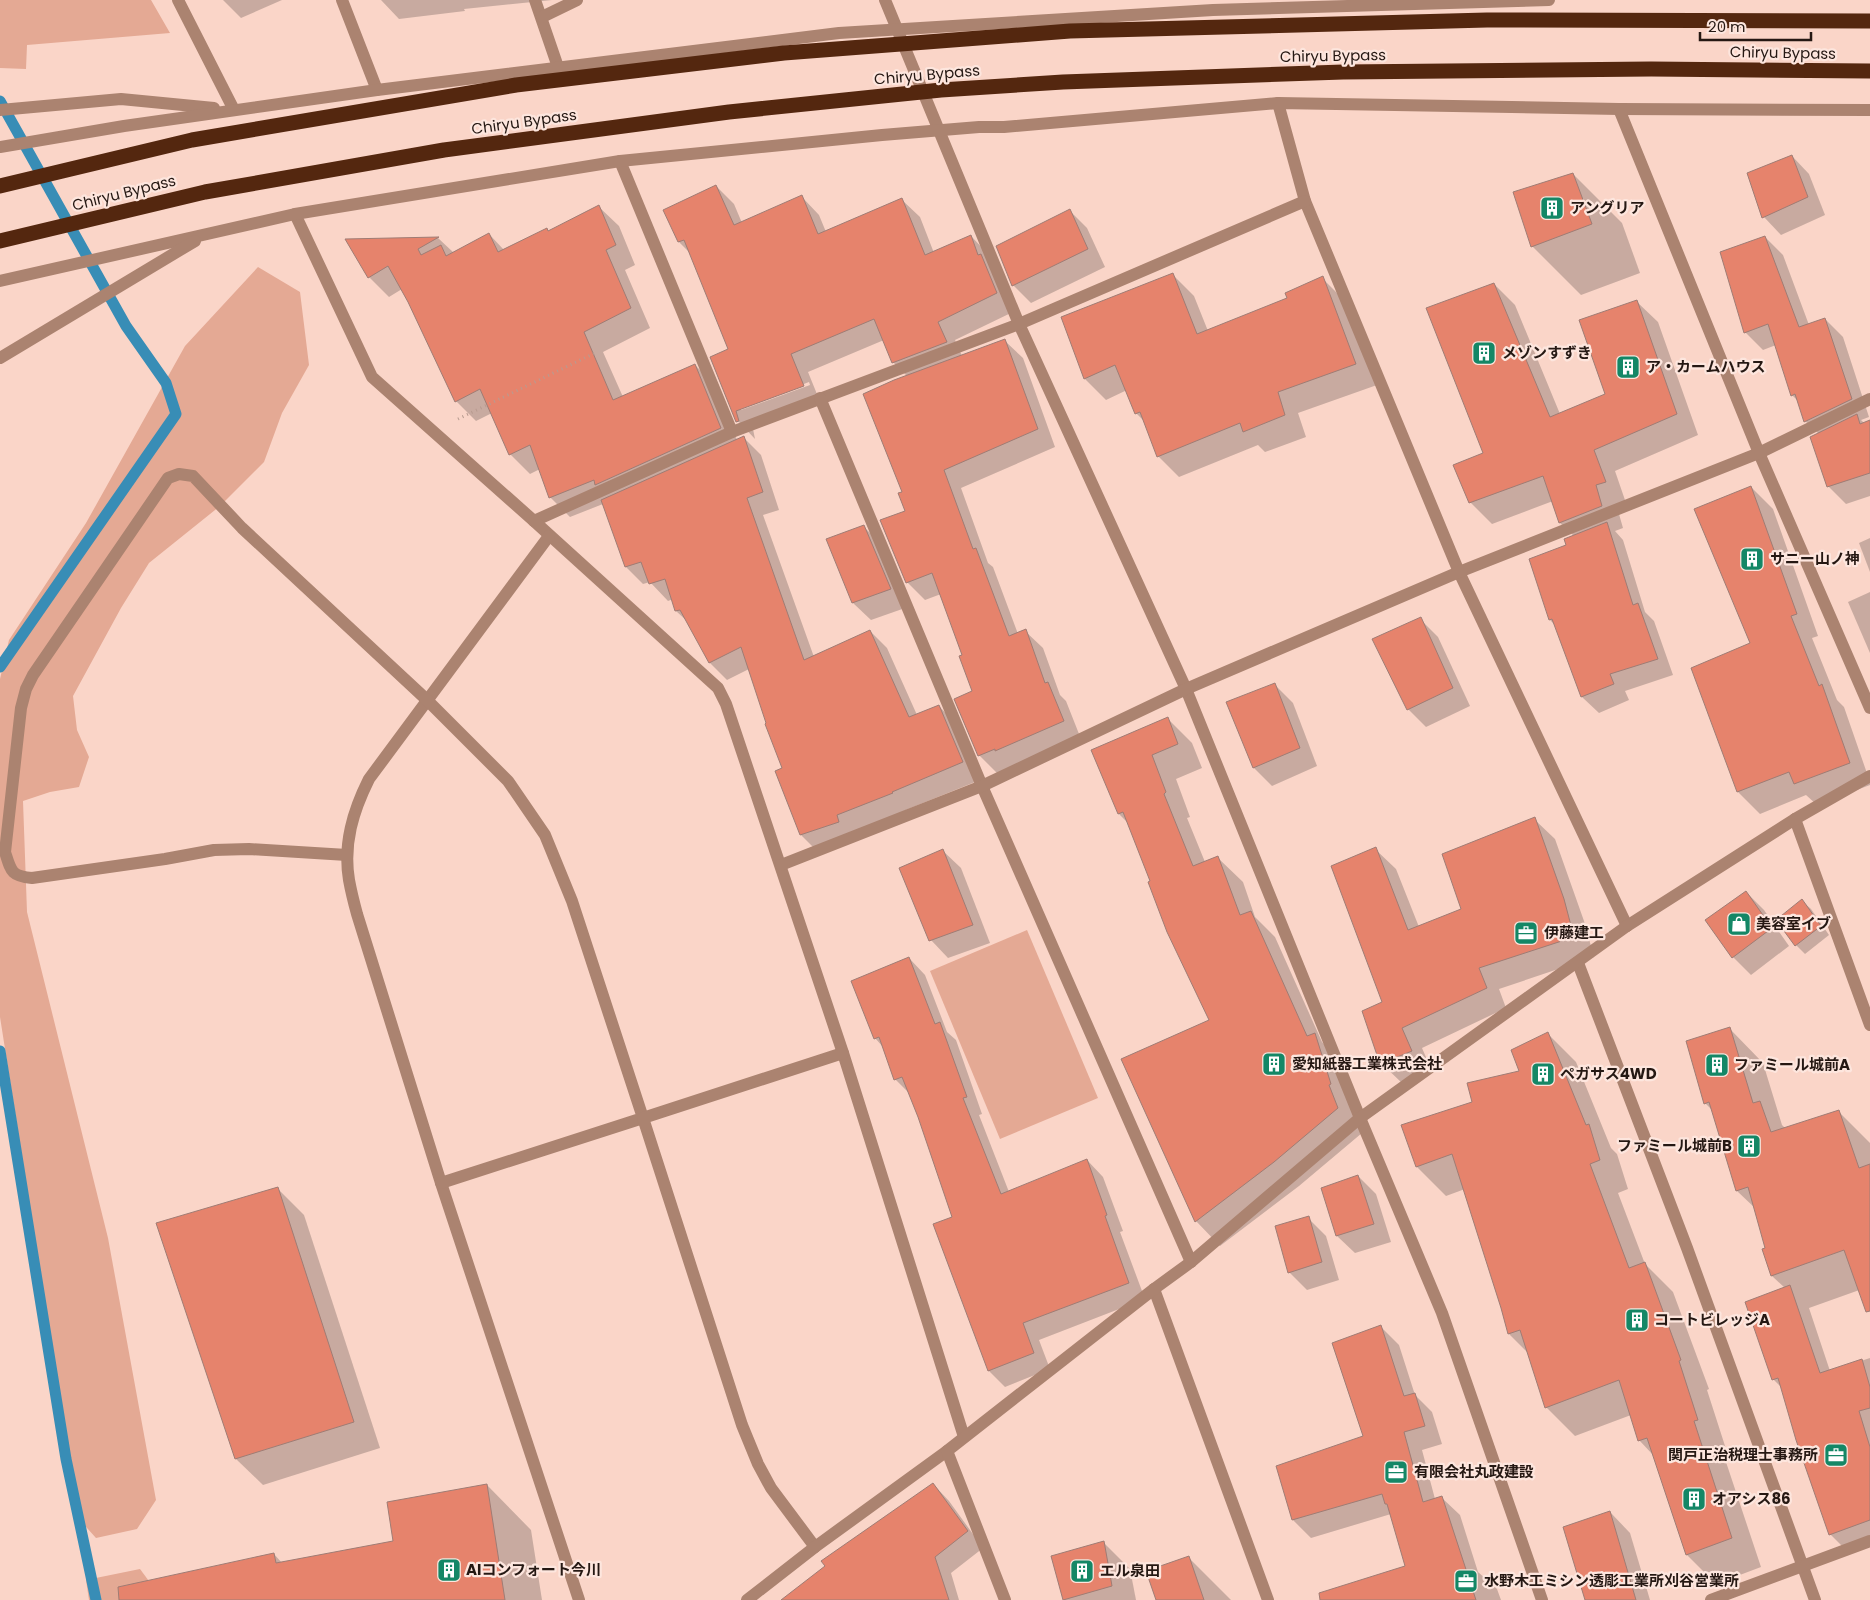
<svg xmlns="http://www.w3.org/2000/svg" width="1870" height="1600" font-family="Poppins,'Noto Sans JP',sans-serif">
<rect width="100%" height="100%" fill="#fad5c8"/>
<g fill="#e4a994">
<path d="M0,0H151L170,33L27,45L26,69L0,68Z"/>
<path d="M258,267L300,292L309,365L282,413L264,462L220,506L149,563L121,608L73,696L77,730L89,757L79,787L50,792L23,801L27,912L108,1238L156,1500L137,1529L96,1538L79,1519L0,1017V679L9,640L86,523L185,346Z"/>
<path d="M1027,930L1098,1098L1000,1139L930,971Z"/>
<path d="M140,1569L157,1592L159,1600H89L86,1580Z"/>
</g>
<g fill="#0003" fill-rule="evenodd">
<path d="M223,0H282L241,18Z"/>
<path d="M381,0H552L464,9L465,11L399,19Z"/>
<path d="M1792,156L1809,174L1825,215L1781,235L1764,217Z"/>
<path d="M1573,174L1622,223L1640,273L1581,295L1532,246Z"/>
<path d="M716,186L734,204L742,223L802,197L819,215L826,232L902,200L920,217L934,253L971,236L988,254L1015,311L955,340L962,356L1005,341L1023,358L1055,447L961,488L988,563L993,567L1018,634L1025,631L1043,648L1060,695L1066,701L1081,739L997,773L979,755L974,692L963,656L941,594L925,600L907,582L906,512L904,492L907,376L893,362L884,340L808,372L821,404L753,429L755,439L738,421L711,358L729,350L690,253L679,242ZM809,382L810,385L741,410V408Z"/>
<path d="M599,207L619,226L635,265L625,270L650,328L603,352L623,397L695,365L715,385L737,440L744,438L761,455L779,510L763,515L814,657L870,631L887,648L917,715L939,706L956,724L980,780L908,809L818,852L801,835L777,772L784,769L749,669L727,680L710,663L688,622L676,611L673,599L668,601L650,582L643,584L626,567L603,504L570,517L550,497L540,469L530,474L510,454L492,413L476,421L456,401L402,289L389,297L369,277L347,241L438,238L454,253L489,234L504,250L548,232Z"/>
<path d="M1069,210L1087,228L1105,267L1031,303L1013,285Z"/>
<path d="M1765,237L1783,255L1809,325L1825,319L1843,337L1869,417L1861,420L1865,424L1870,423V496L1846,504L1828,486L1819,434L1805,421L1798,401L1792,395L1776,345L1763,350L1745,332Z"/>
<path d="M1173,275L1194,296L1208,331L1289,298L1322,278L1343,299L1377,385L1298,413L1306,437L1265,452L1258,445L1179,477L1158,456L1145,422L1136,413L1127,390L1106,400L1085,379Z"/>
<path d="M1494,284L1515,305L1560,414L1606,395L1636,301L1658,322L1698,435L1615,471L1626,503L1617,507L1623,528L1615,531L1623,540L1645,612L1654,621L1673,675L1625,691L1629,700L1599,713L1582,697L1556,626L1550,620L1568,546L1574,536L1560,523L1553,501L1492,524L1470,502L1485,454Z"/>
<path d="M1751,487L1773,509L1818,636L1812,638L1837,700L1844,707L1870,782V785L1817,805L1806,795L1760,814L1738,792L1752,643Z"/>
<path d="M864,527L882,545L908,607L871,620L853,603L828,540Z"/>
<path d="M1870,538V572L1859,543Z"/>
<path d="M1870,592V653L1848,602Z"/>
<path d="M1420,619L1438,637L1470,706L1426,727L1408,709Z"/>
<path d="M1275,685L1293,703L1317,766L1272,786L1254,768L1227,703Z"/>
<path d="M1168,719L1192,743L1202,768L1176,779L1190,817L1187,818L1205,862L1218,858L1243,882L1255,917L1275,937L1322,1042L1339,1059L1362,1133L1299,1186L1220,1246L1196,1221L1123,1060L1210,1021L1130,825L1119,814Z"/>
<path d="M1534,819L1555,839L1584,921L1594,957L1499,989L1506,1008L1422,1048L1432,1071L1402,1083L1381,1063L1383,1003L1375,849L1396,869L1419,927L1463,910Z"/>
<path d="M943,851L961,868L990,943L948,958L931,940L900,868Z"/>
<path d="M1746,892L1764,910L1789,946L1751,975L1733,957L1706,920Z"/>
<path d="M1802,901L1811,909L1829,935L1805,954L1796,945Z"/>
<path d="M909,958L925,975L947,1032L956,1040L982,1114L979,1115L1009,1192L1087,1160L1103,1177L1123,1231L1120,1232L1145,1299L1039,1340L1050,1369L1005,1387L989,1371L954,1217L910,1094L895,1079L883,1047L875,1038Z"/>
<path d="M1730,1029L1763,1063L1782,1125L1786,1129L1839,1112L1870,1143V1293L1865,1288L1809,1308L1830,1371L1870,1358V1543L1847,1551L1830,1534L1782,1388L1773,1379L1785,1288L1772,1276L1767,1249L1756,1209L1737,1191L1713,1111L1705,1103Z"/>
<path d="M1547,1033L1576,1062L1611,1148L1617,1154L1628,1189L1618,1193L1645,1264L1673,1292L1709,1389L1707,1390L1726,1449L1722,1450L1761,1567L1716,1584L1687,1555L1654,1456L1639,1440L1631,1415L1575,1436L1546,1407L1528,1353L1509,1334L1465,1189L1446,1196L1417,1167L1403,1126L1473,1103L1520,1071Z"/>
<path d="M1358,1176L1376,1194L1391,1242L1355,1253L1337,1236Z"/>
<path d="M277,1188L304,1215L380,1448L263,1485L236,1459Z"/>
<path d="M1308,1218L1326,1236L1339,1280L1307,1290L1289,1272Z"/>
<path d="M1381,1327L1399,1345L1415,1395L1432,1412L1442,1444L1422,1450L1435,1499L1442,1498L1460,1515L1478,1572L1497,1589L1501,1600H1324L1407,1567L1391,1514L1311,1538L1293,1520L1277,1467L1365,1437Z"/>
<path d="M933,1484L949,1501L983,1548L951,1573L959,1600H789L827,1566Z"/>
<path d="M487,1485L531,1530L542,1600H175L274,1554L282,1563L394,1542Z"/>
<path d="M1610,1512L1630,1533L1650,1600H1587Z"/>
<path d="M1103,1542L1130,1569L1136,1600H1064L1052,1557Z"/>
<path d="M1189,1558L1231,1600H1157Z"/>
</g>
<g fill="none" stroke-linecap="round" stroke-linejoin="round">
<g stroke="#388db6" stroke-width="11">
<path d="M0,101L126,326L166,383L176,414L0,667"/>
<path d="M0,1051L66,1459L96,1600"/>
</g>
</g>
<g fill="#e6836c" stroke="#9f7c74">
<path d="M1792,155L1808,197L1762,218L1747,173Z"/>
<path d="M1573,173L1592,224L1531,247L1513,192Z"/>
<path d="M716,185L734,225L802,195L818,234L902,198L925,255L971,235L978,255L981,254L997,293L938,322L947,342L892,363L874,319L791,354L804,386L736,411L739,421L736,422L710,357L728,349L684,240L678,242L663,210Z"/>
<path d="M599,205L616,245L606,250L631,308L584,332L613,400L695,364L721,428L595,485L594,480L549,498L530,445L509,455L480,389L455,402L408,302L388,266L368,278L345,239L439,237L418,249L421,255L441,245L446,256L489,233L498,252L547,228L548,231Z"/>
<path d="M1070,209L1088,249L1012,286L996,246Z"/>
<path d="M1765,236L1799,327L1825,318L1852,399L1804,422L1795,394L1791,396L1768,324L1744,333L1720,252Z"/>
<path d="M1173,273L1197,334L1287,298L1285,293L1323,276L1356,364L1278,392L1285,415L1243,432L1240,423L1157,457L1140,412L1135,414L1115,365L1084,379L1061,317Z"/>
<path d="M1494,283L1550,417L1605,394L1579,320L1637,300L1677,414L1594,450L1606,482L1596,485L1602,506L1559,523L1543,476L1469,503L1453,465L1483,453L1426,308Z"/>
<path d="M1005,339L1038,429L944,470L973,549L976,548L1009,636L1026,629L1045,683L1048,682L1064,721L995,751V749L978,756L954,699L972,691L959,656L962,655L932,573L906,583L880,520L905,511L898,493L902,492L863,394L894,380Z"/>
<path d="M1857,414L1860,424L1870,420V473L1827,487L1810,437Z"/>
<path d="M744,436L763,492L747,498L804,660L870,630L909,717L939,705L963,762L892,792L893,793L837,815L839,822L800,835L775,771L782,768L765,724L766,723L741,647L709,663L680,610L675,611L665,579L649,584L641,562L625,567L601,500Z"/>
<path d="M1751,486L1797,614L1791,616L1819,686L1822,684L1850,763L1794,784L1789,772L1737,792L1691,668L1750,643L1694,509Z"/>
<path d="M1607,522L1633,605L1638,603L1658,659L1610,674L1614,684L1581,697L1552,619L1549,620L1529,559L1566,545L1564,539Z"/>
<path d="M864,525L891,589L852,603L826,539Z"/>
<path d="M1421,617L1453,688L1407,710L1372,639Z"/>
<path d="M1275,683L1300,748L1253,768L1226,702Z"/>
<path d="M1168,717L1178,744L1152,755L1166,792L1164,794L1193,866L1218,856L1240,915L1251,911L1307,1036L1315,1033L1331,1084L1329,1085L1338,1108L1274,1162L1195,1222L1121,1059L1209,1020L1167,932L1148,882L1150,881L1123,812L1118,814L1091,750Z"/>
<path d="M1535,817L1564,899L1574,937L1479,968L1487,988L1402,1028L1412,1051L1380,1064L1362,1011L1382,1002L1331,866L1376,847L1408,930L1461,909L1442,854Z"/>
<path d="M943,849L973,925L929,941L899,868Z"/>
<path d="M1746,891L1772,928L1732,958L1705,920Z"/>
<path d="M1802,899L1821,926L1795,946L1776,920Z"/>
<path d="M909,957L935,1024L940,1022L967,1097L963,1098L1001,1194L1087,1159L1107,1215L1105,1216L1129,1283L1023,1323L1034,1353L988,1371L933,1224L952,1217L918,1117L902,1077L894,1080L879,1037L874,1039L851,981Z"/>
<path d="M1730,1027L1753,1103L1760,1101L1771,1132L1839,1110L1859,1168L1870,1164V1311L1866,1312L1844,1250L1771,1276L1762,1249L1765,1248L1748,1187L1736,1191L1709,1102L1704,1104L1686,1041Z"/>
<path d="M1548,1032L1586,1125L1589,1124L1600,1160L1590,1164L1629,1268L1645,1262L1681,1360L1679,1361L1698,1420L1694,1421L1732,1538L1686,1555L1647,1438L1638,1441L1619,1380L1545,1408L1520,1330L1508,1334L1501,1308L1452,1154L1416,1167L1401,1125L1472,1102L1467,1083L1519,1071L1511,1050Z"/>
<path d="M1358,1175L1374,1224L1336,1236L1321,1188Z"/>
<path d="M278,1187L354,1422L235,1459L156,1223Z"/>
<path d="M1309,1216L1322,1262L1288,1273L1275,1226Z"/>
<path d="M1790,1285L1820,1373L1862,1359L1870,1387V1408L1859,1411L1870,1447V1520L1829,1535L1796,1440L1778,1378L1772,1380L1745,1302Z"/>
<path d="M1381,1325L1404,1396L1415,1393L1425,1426L1404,1432L1423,1502L1442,1496L1476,1600H1320L1319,1593L1405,1566L1387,1504H1385L1382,1494L1292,1520L1276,1466L1363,1436L1332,1343Z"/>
<path d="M933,1483L968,1531L935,1557L949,1600H781L825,1566L821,1561Z"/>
<path d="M487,1484L505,1600H119L118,1587L274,1553L276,1563L393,1541L387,1502Z"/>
<path d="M1610,1511L1636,1600H1585L1563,1527Z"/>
<path d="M1104,1541L1112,1586L1063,1600L1051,1556Z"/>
<path d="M1189,1556L1204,1600H1156L1146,1571Z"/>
</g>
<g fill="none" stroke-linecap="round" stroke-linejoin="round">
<path stroke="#b89b90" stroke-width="3" stroke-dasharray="1 4" stroke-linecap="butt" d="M458,419L597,352"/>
<g stroke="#ab8370" stroke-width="12">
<path d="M178,0L234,110"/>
<path d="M342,0L377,90"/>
<path d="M535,0L558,67"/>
<path d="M885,0L1019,324L1186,689L1360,1118L1442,1313L1542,1600"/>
<path d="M542,17L577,0"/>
<path d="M1278,103L1305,201L1459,572L1627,926"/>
<path d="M1619,109L1759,453L1870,708"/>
<path d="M0,110L121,99L214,108"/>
<path d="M0,147L124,126L377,90L839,33L1213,10L1549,0"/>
<path d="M620,161L732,432"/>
<path d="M295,214L372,377L534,521L732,432L1019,324L1305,201"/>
<path d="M0,281L295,214L620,161L882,135L979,127H1004L1278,103L1619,109L1870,110"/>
<path d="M0,358L195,241"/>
<path d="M820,398L982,786L1191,1262"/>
<path d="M534,521L718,688L726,704L843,1053L964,1437"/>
<path d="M549,536L369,779C353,811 343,844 349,880C351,891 354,903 357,914L441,1183L579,1600"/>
<path d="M1795,819L1870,1025"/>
<path d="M347,855L249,849L214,850L165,859L32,878C11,876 11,871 5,852L21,708L26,689L33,675L168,478L179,474L193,476L242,528L427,700L508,781L545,835L572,901L643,1118L441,1183"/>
<path d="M781,865L982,786L1186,689L1459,572L1759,453L1870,399"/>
<path d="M1578,963L1687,1248L1815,1600"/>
<path d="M1154,1289L1268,1600"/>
<path d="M815,1547L771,1488L758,1464L742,1425L643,1118L843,1053"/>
<path d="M747,1600L815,1547L947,1451"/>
<path d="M1005,1600L947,1451L1154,1289L1191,1262L1360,1118L1627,926L1795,819L1870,776"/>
<path d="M1711,1600L1870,1541"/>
</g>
<g stroke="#54270f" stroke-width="15">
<path d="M0,186L192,140L516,85L784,53L1070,31L1487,20L1870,21"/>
<path d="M0,241L205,192L444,150L729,112L941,90L1063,82L1343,72L1651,69L1870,71"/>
</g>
</g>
<defs>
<g id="building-square" transform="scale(1.25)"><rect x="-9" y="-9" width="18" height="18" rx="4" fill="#148766" stroke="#fde6de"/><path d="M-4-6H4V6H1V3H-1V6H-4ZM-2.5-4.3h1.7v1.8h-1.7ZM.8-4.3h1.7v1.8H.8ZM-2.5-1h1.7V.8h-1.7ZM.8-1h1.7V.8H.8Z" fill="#fff"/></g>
<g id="shop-square" transform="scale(1.25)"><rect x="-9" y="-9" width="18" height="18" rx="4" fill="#148766" stroke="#fde6de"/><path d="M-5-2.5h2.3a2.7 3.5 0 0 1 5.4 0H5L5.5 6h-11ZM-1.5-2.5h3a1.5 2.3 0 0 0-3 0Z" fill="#fff"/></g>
<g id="office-square" transform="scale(1.25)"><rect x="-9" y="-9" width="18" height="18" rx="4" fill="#148766" stroke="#fde6de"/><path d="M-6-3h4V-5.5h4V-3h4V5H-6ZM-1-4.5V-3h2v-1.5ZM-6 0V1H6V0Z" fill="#fff"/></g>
</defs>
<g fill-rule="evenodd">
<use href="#building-square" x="1552" y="208"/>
<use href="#building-square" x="1484" y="353"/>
<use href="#building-square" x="1628" y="367"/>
<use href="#building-square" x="1752" y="559"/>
<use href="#shop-square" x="1739" y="924"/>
<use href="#office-square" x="1526" y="933"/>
<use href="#building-square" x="1274" y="1064"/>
<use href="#building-square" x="1717" y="1065"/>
<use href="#building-square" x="1543" y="1074"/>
<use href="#building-square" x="1749" y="1146"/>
<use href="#building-square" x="1637" y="1320"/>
<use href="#office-square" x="1836" y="1455"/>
<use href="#office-square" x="1396" y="1472"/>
<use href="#building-square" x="1694" y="1499"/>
<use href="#building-square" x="449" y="1570"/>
<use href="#building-square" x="1082" y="1571"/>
<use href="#office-square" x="1466" y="1581"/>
</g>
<g text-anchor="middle" stroke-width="4.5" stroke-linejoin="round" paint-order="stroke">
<g font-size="15" fill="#251813" stroke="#fde6de">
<text transform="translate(1783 53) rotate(1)" y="5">Chiryu Bypass</text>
<text transform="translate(1333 56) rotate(-1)" y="5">Chiryu Bypass</text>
<text transform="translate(927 75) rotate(-5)" y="5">Chiryu Bypass</text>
<text transform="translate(524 122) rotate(-8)" y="5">Chiryu Bypass</text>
<text transform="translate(124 193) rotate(-14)" y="5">Chiryu Bypass</text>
</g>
<g font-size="15" font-weight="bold" fill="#251813" stroke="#fde6de" text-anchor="start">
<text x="1570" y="213">アングリア</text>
<text x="1502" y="358">メゾンすずき</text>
<text x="1646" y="372">ア・カームハウス</text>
<text x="1770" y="564">サニー山ノ神</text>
<text x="1756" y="929">美容室イブ</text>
<text x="1544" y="938">伊藤建工</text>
<text x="1292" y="1069">愛知紙器工業株式会社</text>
<text x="1734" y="1070">ファミール城前A</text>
<text x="1560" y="1079">ペガサス4WD</text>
<text x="1732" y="1151" text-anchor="end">ファミール城前B</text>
<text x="1654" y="1325">コートビレッジA</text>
<text x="1818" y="1460" text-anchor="end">関戸正治税理士事務所</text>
<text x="1414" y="1477">有限会社丸政建設</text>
<text x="1712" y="1504">オアシス86</text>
<text x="466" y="1575">AIコンフォート今川</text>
<text x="1100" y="1576">エル泉田</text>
<text x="1484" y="1586">水野木工ミシン透彫工業所刈谷営業所</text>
</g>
</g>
<path d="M1700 32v8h111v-8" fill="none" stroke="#251813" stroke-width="2.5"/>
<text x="1708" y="32" font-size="15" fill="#251813" stroke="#fde6de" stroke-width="4" paint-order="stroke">20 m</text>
</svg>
